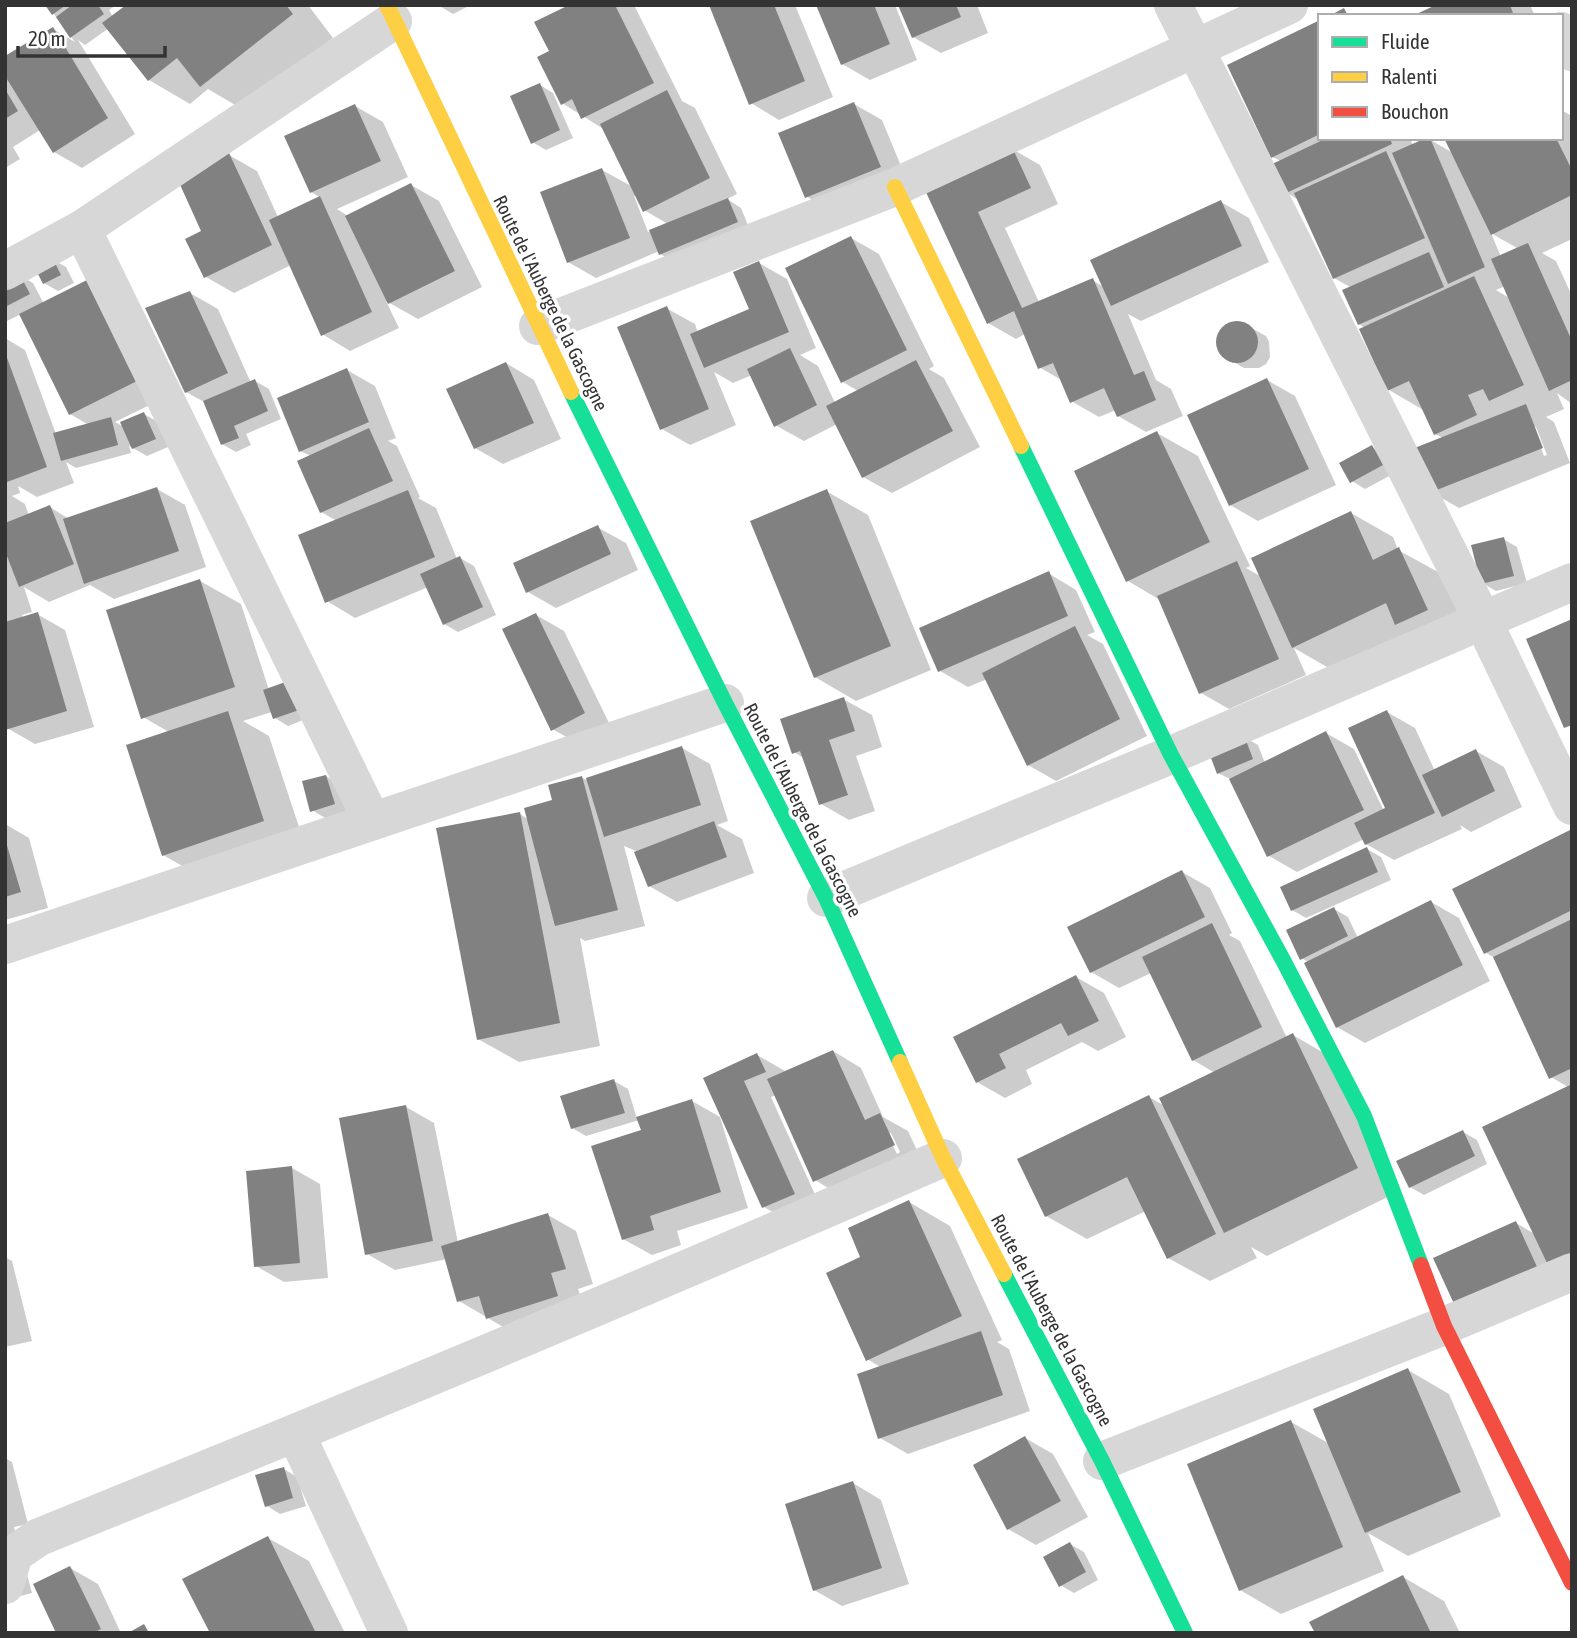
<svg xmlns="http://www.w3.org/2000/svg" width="1577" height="1638" font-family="'Asap Condensed',sans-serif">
<rect width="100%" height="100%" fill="#fff"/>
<g fill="#0003" fill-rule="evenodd">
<path d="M47,5H116L109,10L113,17L128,5H308L333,38L242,109L208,89L190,104L149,80L109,28L85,45L78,40L135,134L82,168L54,152L40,130L13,147L20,159L5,168V75L53,29L75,42Z"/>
<path d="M438,5H471L453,14Z"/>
<path d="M573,5H634L682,101L695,108L737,194L727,199L741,208L750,230L674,262L657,252L596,278L568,262L602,170L633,187L605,130L562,103L551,52ZM637,195L644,210L668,224L648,232L634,196Z"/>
<path d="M711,5H795L833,97L779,120L751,103Z"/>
<path d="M818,5H895L917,60L870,80L842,64Z"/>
<path d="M900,5H977L988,33L941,53L913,37Z"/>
<path d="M1440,5H1530L1535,16H1416Z"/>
<path d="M1320,22V138H1410L1413,146L1429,139L1453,153L1446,138H1561V110L1572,116V239L1542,253L1556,261L1572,296V404L1557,393L1564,409L1546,417L1554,422L1570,463L1459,508L1431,492L1443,438L1435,434L1425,411L1389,390L1365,328L1359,324L1352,288L1334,278L1300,201L1286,192L1281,161L1272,157ZM1491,233L1501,239L1519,249L1501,257ZM1505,286L1511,299L1496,290ZM1533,427H1536L1547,455L1544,456Z"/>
<path d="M540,85L553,93L573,138L546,150L532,142Z"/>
<path d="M854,104L882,120L908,183L834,213L806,196Z"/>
<path d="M355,106L383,122L408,177L337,209L348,216L411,185L439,201L482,287L418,319L386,301L399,328L350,351L322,334L291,265L234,293L206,277L203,232L229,155L257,171L278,217L321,198L311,192Z"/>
<path d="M1012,149L1040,165L1058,204L1005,228L1039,302L1092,280L1104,287L1221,202L1249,218L1269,262L1141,321L1128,314L1156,380L1171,389L1183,416L1146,432L1118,416L1116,410L1099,417L1071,401L1063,381L1039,367L1025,334L1016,339L988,323L927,189Z"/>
<path d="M851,238L879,254L934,366L929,369L944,378L980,447L892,493L863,477L837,424L804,441L775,425L752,375L733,383L714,372L736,425L690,445L662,429L666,308L695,324L698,333L751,310L759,263L787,279L816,348L800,355L818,366L835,403L858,391L843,382Z"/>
<path d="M52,259L66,267L74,283L58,291L44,283Z"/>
<path d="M19,275L33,283L44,304L164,398L115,422L124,427L144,414L158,422L168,447L147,456L129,446L131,453L76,468L66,462L74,483L37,497L18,486L20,493L12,496L25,504L29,516L50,507L69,519L157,489L185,505L206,567L114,599L90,585L49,602L24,587L32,612L22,615L23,618L37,614L65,630L94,727L35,744L7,728L5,722V338L25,350L56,434L89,425L70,414L21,314L5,322V283Z"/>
<path d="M190,293L218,309L251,383L255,381L269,389L281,419L246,434L251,445L236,452L222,444L206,403L186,392Z"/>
<path d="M1237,322L1244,324L1266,336L1269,342L1270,357L1266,364L1259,368H1244L1230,360L1219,349V334L1223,328Z"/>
<path d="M506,363L534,380L561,439L503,464L475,448Z"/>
<path d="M347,370L375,386L396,438L388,441L397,446L420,497L418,498L436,508L457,559L460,558L474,566L496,615L458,632L444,624L428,587L355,618L327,601L337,521L321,512L311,456L300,451Z"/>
<path d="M1267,380L1295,396L1336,485L1258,521L1230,505Z"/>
<path d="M1157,433L1198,456L1250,566L1246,568L1262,577L1351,513L1393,537L1398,550L1440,573L1469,634L1334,671L1294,648L1306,675L1229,709L1201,693L1160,600L1128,581Z"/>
<path d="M1372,447L1385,455L1395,473L1365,489L1352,481Z"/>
<path d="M826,491L868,515L931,670L856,701L815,677Z"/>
<path d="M597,527L626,543L638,570L556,608L528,592Z"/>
<path d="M1503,539L1517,547L1527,583L1496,591L1482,583Z"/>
<path d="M1048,573L1076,590L1095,632L1087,635L1103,644L1147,736L1056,781L1028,765L987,679L968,687L940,671Z"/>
<path d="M200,581L241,604L269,690L311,717L288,726L275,718L272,712L243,721L269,736L305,845L205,879L163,855L169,732L143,717Z"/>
<path d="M536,615L564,631L612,729L581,745L552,729Z"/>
<path d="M843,699L872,715L882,747L856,756L875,811L849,820L821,804L805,759L794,752Z"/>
<path d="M1387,712L1415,728L1435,771L1476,751L1504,767L1522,807L1471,832L1460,825L1462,829L1394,860L1366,844L1364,839L1297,872L1269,856L1232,780L1218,773L1244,737L1258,745L1265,763L1326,733L1354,749L1384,811L1388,809Z"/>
<path d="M682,748L710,764L728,821L717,825L742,839L754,873L677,902L649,886L636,851L624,846L645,926L585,941L580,938L600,1046L519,1062L478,1039L520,814L529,820L582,778L587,780Z"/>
<path d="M326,776L339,784L347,812L325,818L312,810Z"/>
<path d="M5,824L29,838L48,908L5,920Z"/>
<path d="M1570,832L1572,833V1277L1484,1321L1516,1223L1535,1234L1568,1087L1551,1077L1496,959L1485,952Z"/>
<path d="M1367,849L1381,857L1391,880L1306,918L1292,910Z"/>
<path d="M1182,872L1210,888L1232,933L1229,935L1240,941L1287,1038L1293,1035L1334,1059L1398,1192L1267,1256L1251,1247L1257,1258L1210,1281L1168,1258L1146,1211L1087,1239L1046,1216L1149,1097L1165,1106L1215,1073L1193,1060L1151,973L1119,988L1091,972Z"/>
<path d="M1431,902L1459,918L1490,981L1365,1043L1337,1027L1309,963L1302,958L1334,909L1348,917L1358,938Z"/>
<path d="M1076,977L1104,993L1126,1037L1098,1051L1082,1042L1026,1070L1032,1084L1005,1098L977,1082L955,1038Z"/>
<path d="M833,1051L861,1068L883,1117L908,1131L922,1161L843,1197L815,1180L776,1095L771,1097L822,1210L792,1223L764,1207L706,1079L757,1055L785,1071ZM887,1133H891L900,1152L897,1154Z"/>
<path d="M614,1081L628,1089L637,1119L692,1101L720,1117L748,1208L677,1231L681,1245L652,1255L623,1239L643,1131L639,1120L586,1136L572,1128Z"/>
<path d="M406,1107L434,1123L458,1243L548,1215L576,1231L593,1284L578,1289L586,1312L515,1334L459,1301L447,1259L395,1270L367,1254Z"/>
<path d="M1463,1132L1477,1140L1487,1164L1424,1195L1410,1187Z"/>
<path d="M292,1168L320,1184L328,1278L284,1282L256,1266Z"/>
<path d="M909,1202L950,1226L1002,1340L997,1342L1009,1349L1030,1411L908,1454L880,1438L882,1368L867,1359L863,1258Z"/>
<path d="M5,1257L12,1261L32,1341L5,1347Z"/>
<path d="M1408,1370L1449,1394L1501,1516L1408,1556L1368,1533L1384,1571L1281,1614L1240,1590L1291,1422L1330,1444Z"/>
<path d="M1025,1438L1053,1454L1088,1517L1036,1545L1008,1529Z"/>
<path d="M5,1458L12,1462L28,1524L14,1527L32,1593L5,1600Z"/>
<path d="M284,1469L297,1477L306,1506L280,1514L267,1506Z"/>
<path d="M853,1483L881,1500L909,1584L842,1606L814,1590Z"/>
<path d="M268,1538L309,1561L345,1633H212Z"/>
<path d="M1070,1544L1084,1552L1098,1580L1074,1593L1060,1585Z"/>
<path d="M70,1568L98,1584L121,1633H58Z"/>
<path d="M1403,1577L1444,1601L1460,1633H1317Z"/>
</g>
<g fill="#818181">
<path d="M45,5H66L52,15Z"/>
<path d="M72,5H98L104,14L70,38L56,17Z"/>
<path d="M126,5H286L293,14L200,87L177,58L148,81L102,23Z"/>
<path d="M569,5H615L654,83L581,119L572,99L561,105L537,57L549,51L534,22Z"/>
<path d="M709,5H774L805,81L749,105Z"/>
<path d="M816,5H874L890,44L841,65Z"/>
<path d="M898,5H956L961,17L912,38Z"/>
<path d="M1436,5H1510L1514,16H1412Z"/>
<path d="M1344,8L1348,16H1329Z"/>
<path d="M1320,20V134L1271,158L1227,65Z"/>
<path d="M53,27L108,118L53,153L5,76V56Z"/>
<path d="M540,83L560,130L531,144L510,96Z"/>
<path d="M5,89L18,111L5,119Z"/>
<path d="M667,90L710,178L643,212L600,124Z"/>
<path d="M854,102L881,167L805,198L778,133Z"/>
<path d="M355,104L381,161L310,193L284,136Z"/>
<path d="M1327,138H1390L1392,144L1284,194L1270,165Z"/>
<path d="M1426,138H1430L1485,267L1448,284L1392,153Z"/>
<path d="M1444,138H1556L1572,170V195L1491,235Z"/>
<path d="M1012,147L1031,188L978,212L1022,308L1093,278L1134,375L1144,371L1156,400L1117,417L1104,388L1070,403L1053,363L1038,369L1014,311L987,324L924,188Z"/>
<path d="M1386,151L1425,238L1333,279L1294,193Z"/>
<path d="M229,153L272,245L204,278L185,239L201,231L177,178Z"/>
<path d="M602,168L630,238L567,263L540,192Z"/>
<path d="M411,183L455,271L388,304L345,216Z"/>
<path d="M320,196L372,312L321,336L269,220Z"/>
<path d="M728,198L738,222L659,255L649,230Z"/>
<path d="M1221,200L1242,246L1111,306L1090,260Z"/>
<path d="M851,236L907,350L841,383L785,268Z"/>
<path d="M1528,243L1572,341V380L1549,391L1491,259Z"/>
<path d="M1429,252L1444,287L1358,325L1342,290Z"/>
<path d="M52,257L61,275L43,284L34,266Z"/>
<path d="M759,261L789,332L704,368L690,334L749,309L733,272Z"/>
<path d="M19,273L30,294L5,307V281Z"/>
<path d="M1474,276L1524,385L1489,401L1483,389L1468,395L1477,415L1434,435L1409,381L1387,391L1359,329Z"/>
<path d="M87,280L137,381L69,415L19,314Z"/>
<path d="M190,291L228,373L185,393L145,308Z"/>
<path d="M667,306L709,409L660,430L617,327Z"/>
<circle cx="1237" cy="342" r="21"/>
<path d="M790,348L817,405L774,427L747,369Z"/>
<path d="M6,355L47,467L7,482L5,477Z"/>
<path d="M916,360L953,431L862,478L826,406Z"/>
<path d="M506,362L534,423L474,449L446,389Z"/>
<path d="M347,368L369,422L299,452L277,398Z"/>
<path d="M1267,378L1309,469L1229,506L1187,415Z"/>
<path d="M255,379L268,411L234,426L239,438L221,445L203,401Z"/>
<path d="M1526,404L1543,448L1429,493L1412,449Z"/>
<path d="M144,412L156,439L132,449L120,422Z"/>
<path d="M111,417L118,445L61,461L53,433Z"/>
<path d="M369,428L393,481L320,513L297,461Z"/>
<path d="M1157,431L1210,542L1126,582L1074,471Z"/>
<path d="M1372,445L1383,465L1350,483L1339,463Z"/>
<path d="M157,487L179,551L84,584L63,519Z"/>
<path d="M827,489L891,646L814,678L750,521Z"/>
<path d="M408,490L435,557L325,603L298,535Z"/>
<path d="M50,505L74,564L19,587L5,551V523Z"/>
<path d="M1351,511L1373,560L1399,547L1428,610L1395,625L1386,603L1292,648L1251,558Z"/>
<path d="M598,525L611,554L526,593L513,563Z"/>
<path d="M1504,537L1514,576L1481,584L1471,545Z"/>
<path d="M460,556L483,607L443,625L420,574Z"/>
<path d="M1237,561L1279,659L1199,694L1157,596Z"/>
<path d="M1049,571L1068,616L938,672L919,628Z"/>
<path d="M200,579L235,687L141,719L106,610Z"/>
<path d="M38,612L67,711L5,730V622Z"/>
<path d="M536,613L585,713L551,731L502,629Z"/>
<path d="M1572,619V725L1564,728L1526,639Z"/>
<path d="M1075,626L1120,719L1027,766L982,673Z"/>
<path d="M288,681L299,710L273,719L263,690Z"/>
<path d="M844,697L855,731L829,740L848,795L819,805L800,751L792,754L780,719Z"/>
<path d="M1387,710L1435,813L1365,845L1354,823L1385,808L1348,728Z"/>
<path d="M228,711L264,821L162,856L126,745Z"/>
<path d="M1326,731L1364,810L1267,857L1229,779Z"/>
<path d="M1244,735L1253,759L1217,774L1208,750Z"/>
<path d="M682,746L701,805L604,837L586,778Z"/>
<path d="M1476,749L1495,791L1442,817L1422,775Z"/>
<path d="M326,775L335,804L310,812L302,781Z"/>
<path d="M582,776L618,910L555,926L524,808L552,800L548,785Z"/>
<path d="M520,812L560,1023L477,1040L436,828Z"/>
<path d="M714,821L727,857L648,887L634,852Z"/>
<path d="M1570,830L1572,834V910L1484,954L1452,889Z"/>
<path d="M5,839L21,892L5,897Z"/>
<path d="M1367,847L1378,872L1291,911L1280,887Z"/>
<path d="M1182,870L1205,917L1090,973L1067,927Z"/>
<path d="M1431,900L1463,965L1336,1028L1304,963Z"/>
<path d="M1334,907L1348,936L1300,960L1286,930Z"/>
<path d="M1572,919V1068L1549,1079L1493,957Z"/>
<path d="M1212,923L1262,1027L1192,1061L1142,957Z"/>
<path d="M1076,975L1099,1021L1068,1036L1061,1023L999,1054L1006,1068L976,1083L953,1037Z"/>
<path d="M1293,1033L1358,1168L1224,1233L1159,1098Z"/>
<path d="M833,1050L865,1120L880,1113L895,1145L813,1182L767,1079Z"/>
<path d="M757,1053L766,1072L744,1081L795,1194L762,1208L703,1078Z"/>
<path d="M614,1079L625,1113L571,1129L560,1096Z"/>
<path d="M1572,1084V1253L1548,1265L1482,1127Z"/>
<path d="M1149,1095L1216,1234L1167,1259L1127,1177L1045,1217L1017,1159Z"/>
<path d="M692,1099L721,1192L650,1216L654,1230L622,1240L591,1146L641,1130L636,1117Z"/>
<path d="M406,1105L433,1241L365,1255L339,1118Z"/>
<path d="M1463,1130L1475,1156L1409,1188L1396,1161Z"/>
<path d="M292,1166L300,1263L254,1267L246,1171Z"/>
<path d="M909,1200L962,1316L866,1361L826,1273L860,1257L848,1228Z"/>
<path d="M548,1213L566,1269L551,1273L558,1296L486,1319L479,1296L457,1302L441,1246Z"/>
<path d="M1516,1221L1538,1269L1455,1306L1433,1258Z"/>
<path d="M981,1331L1003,1395L878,1439L857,1374Z"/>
<path d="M1408,1368L1461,1492L1365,1533L1313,1409Z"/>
<path d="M1291,1420L1343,1547L1239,1591L1187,1464Z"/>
<path d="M1025,1436L1061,1501L1007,1530L973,1465Z"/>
<path d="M284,1467L293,1498L265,1507L255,1475Z"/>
<path d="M853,1481L882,1568L813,1591L785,1504Z"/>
<path d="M268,1536L316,1633H210L182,1579Z"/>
<path d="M1070,1542L1086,1572L1059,1587L1043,1557Z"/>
<path d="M70,1566L101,1629L93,1633H56L33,1584Z"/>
<path d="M1403,1575L1431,1633H1315L1309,1622Z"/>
<path d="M144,1624L149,1633H128Z"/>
</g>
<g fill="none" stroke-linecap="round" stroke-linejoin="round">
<g stroke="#d7d7d7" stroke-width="38">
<path d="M1173,5L1483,621L1572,806"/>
<path d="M1561,31L1572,52"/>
<path d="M82,229L372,821"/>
<path d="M5,271L82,229L393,21"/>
<path d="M538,326L895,187L1289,5"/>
<path d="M826,898L1171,755L1572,582"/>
<path d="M5,945L725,703"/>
<path d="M296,1434L389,1633"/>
<path d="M1102,1461L1444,1326L1572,1272"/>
<path d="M5,1585L14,1554L39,1537C342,1415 644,1289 943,1158"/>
</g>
<g stroke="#16e098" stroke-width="16">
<path d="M571,392L725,703L826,898L900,1062"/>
<path d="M1021,446L1171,755L1283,960L1364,1116L1421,1265"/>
<path d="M1004,1274L1102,1461L1185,1633"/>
</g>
<g stroke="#ffcf43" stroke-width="16">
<path d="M387,5L571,392"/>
<path d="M895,187L1021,446"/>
<path d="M900,1062L943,1158L1004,1274"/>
</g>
<path stroke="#f24e42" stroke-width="16" d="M1421,1265L1444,1326L1572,1583"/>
</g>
<g text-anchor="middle" stroke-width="7" stroke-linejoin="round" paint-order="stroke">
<g font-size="19" fill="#333" stroke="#fff">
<text transform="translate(551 303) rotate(64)" y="7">Route de l'Auberge de la Gascogne</text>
<text transform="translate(803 810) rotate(63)" y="7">Route de l'Auberge de la Gascogne</text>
<text transform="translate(1052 1320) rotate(62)" y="7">Route de l'Auberge de la Gascogne</text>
</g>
</g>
<rect width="1577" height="1638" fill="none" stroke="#333333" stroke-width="14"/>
<rect x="1318" y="14" width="245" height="126" fill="#ffffff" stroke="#adadad" stroke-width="2"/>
<rect x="1332" y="37" width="35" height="10" fill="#16e098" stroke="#adadad" stroke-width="2"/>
<text x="1381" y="49" font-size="21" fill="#333333">Fluide</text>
<rect x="1332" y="72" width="35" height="10" fill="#ffcf43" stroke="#adadad" stroke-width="2"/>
<text x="1381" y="84" font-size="21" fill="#333333">Ralenti</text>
<rect x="1332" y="107" width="35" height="10" fill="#f24e42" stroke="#adadad" stroke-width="2"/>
<text x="1381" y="119" font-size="21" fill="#333333">Bouchon</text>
<path d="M18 46v10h147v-10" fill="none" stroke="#333333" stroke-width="3.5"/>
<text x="28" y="46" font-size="21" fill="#333333" stroke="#ffffff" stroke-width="5" paint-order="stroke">20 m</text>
</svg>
